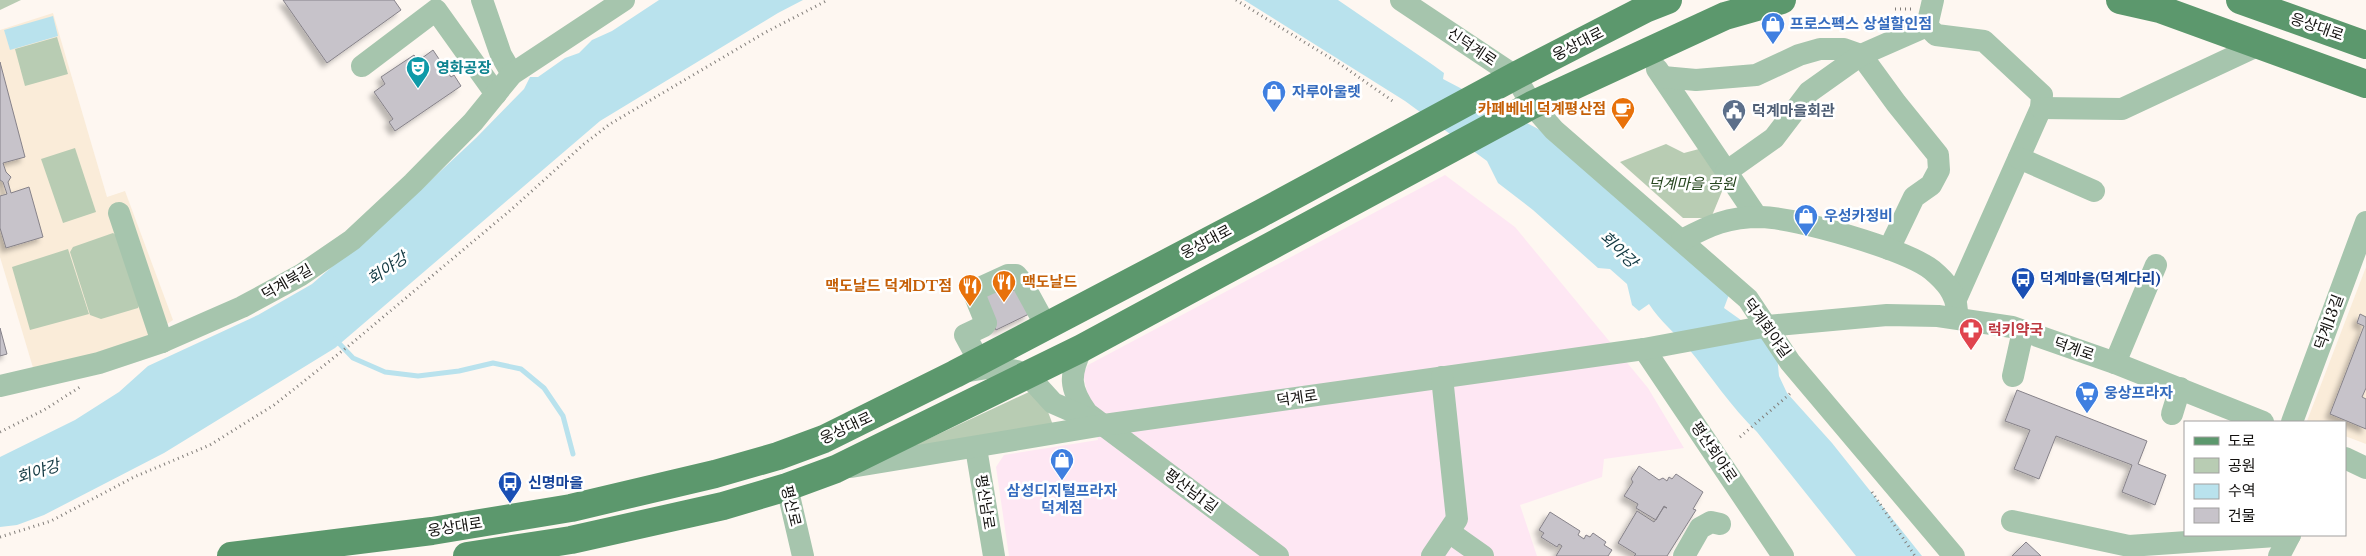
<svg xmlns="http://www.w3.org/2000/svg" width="2366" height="556" font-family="'Libre Baskerville','Noto Sans KR',serif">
<defs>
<filter id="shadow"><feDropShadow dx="-4.5" dy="4.5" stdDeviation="2.5" flood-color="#0004"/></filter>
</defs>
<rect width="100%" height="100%" fill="#fef7f1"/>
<path fill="#fee7f3" d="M1445,175L1515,227L1648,388L1684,448L1604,459L1602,477L1520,505L1537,556H1009L996,467L1004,455L1098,440L1083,374L1088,365Z"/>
<g fill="#faecd9">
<path d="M53,13L107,197L125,191L173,320L146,338L34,371L0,257V30Z"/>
<path d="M2366,267V444L2345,436V422L2307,421Z"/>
</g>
<g fill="#b8ccb3">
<path d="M0,0H21L0,10Z"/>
<path d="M57,37L68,74L25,86L15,49Z"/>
<path d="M1666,144L1684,153L1714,145L1730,172L1711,218H1683L1620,162Z"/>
<path d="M75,148L96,212L63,223L41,159Z"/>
<path d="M113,233L120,238L141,301L138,308L101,319L90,315L70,252L73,247Z"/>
<path d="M68,249L89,314L30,330L12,267Z"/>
<path d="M1029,392L1047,409L1054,428L898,453Z"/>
</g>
<g fill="#b9e2ed">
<path d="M659,0H803L778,13L600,121L335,348L164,453L44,515L17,525L0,527V457L75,420L119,392L148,366L258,315L312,284L416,194L476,138L524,89L530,77H538L565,58L579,53L592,40L612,31Z"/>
<path d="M1244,0H1338L1433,65L1444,73L1443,79L1542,131L1730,292L1724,308L1776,345L1779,376L1787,393L1832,443L1922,556H1856L1757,432C1731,407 1711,376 1688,348C1675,333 1660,321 1649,304L1639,311L1632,305L1627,284L1610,269L1598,268L1533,210L1498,183L1487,161L1405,101Z"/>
<path d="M53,16L58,36L10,50L4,30Z"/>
</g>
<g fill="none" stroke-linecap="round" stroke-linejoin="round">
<path stroke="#b9e2ed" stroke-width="5" d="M335,339L353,358L385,372L418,376L459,371L493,363L521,369L544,388L563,416L573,454"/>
</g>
<g fill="#c7c3ca" stroke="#868289" filter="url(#shadow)">
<path d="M283,0H394L401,10L327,63Z"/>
<path d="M433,50L451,77L454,75L461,86L395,131L389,122L393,119L374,92L385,84L381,77L414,55L418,61Z"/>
<path d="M0,62L25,157L3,163L6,172L11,177L8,182L11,193L29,187L43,237L6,248L0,228V196L7,194L3,182L0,180Z"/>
<path d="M1007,285L1010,292L1017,289L1029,314L996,330L978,291Z"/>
<path d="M2360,314L2366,317V388L2362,397L2366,399V429L2330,414L2364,326L2357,323Z"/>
<path d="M0,328L7,354L0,356Z"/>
<path d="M2017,390L2147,441L2138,464L2166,475L2155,505L2122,492L2132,465L2056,436L2039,479L2014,469L2030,430L2005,421Z"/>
<path d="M1639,466L1659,480L1663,478L1667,481L1669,477L1672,479L1676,474L1703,492L1693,509L1696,510L1667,556H1634L1636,554L1618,543L1637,511L1654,522L1664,507L1667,508L1664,506L1656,520L1636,508L1638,504L1624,496L1633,482L1631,479Z"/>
<path d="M1550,512L1580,531L1578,535L1584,539L1586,535L1590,537L1593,533L1606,542L1604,545L1612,550L1608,556H1556L1562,546L1559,544L1557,547L1541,537L1544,533L1539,530Z"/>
<path d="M2026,542L2041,556H2012Z"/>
</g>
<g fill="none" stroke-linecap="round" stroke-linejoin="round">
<g stroke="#827e7a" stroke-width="3" stroke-dasharray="1 4" stroke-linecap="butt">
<path d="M1236,0L1340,64L1394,102"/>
<path d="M1895,9H1912"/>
<path d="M0,432L44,410L80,387"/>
<path d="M1740,437L1792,392"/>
<path d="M1872,492L1915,556"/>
<path d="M0,537L51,521L134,477L210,445L274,405L351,344L513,208L584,144L610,124L766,32L828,0"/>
</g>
<g stroke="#a6c5ad" stroke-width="22">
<path d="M482,0L501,55L512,74"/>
<path d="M1401,0L1515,76L1532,105L1554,130L1748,299L1790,362L1954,556"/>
<path d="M1927,26L1936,35L1984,41L2042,95L2041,108L1956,299"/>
<path d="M1927,26L1933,0"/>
<path d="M362,66L436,10L496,94"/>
<path d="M1657,69L1757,217"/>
<path d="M1663,77L1696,80L1756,75L1799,55L1820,49H1844L1861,55L1896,103L1938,155L1939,170L1931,185L1914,197L1889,249"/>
<path d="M2041,108L2122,109L2259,45"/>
<path d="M2019,158L2094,191"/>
<path d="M1726,172L1774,138L1809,92L1861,55L1927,26"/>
<path d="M119,213L162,342"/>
<path d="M1682,240C1710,225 1728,217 1761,217C1796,218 1905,249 1932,270C1945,281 1956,293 1957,311"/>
<path d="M1082,348C1069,375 1069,388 1087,413L1278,556"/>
<path d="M1644,349L1783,556"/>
<path d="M979,361L965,335L984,326L986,323L973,291L1008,275H1016L1022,282L1046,326"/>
<path d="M2115,363L2156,265"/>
<path d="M969,371L994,367L1017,371L1032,380L1053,403L1092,420"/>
<path d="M2013,376L2023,331"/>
<path d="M0,386L99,363L162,342L242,307L301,275L352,240L413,183L473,122L512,74L624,0"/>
<path d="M2172,414L2180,388"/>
<path d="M2292,422L2366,222"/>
<path d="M976,448L994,556"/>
<path d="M2345,458L2366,468"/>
<path d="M851,467L1104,425L1644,349L1768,326L1887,315L1938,316L2012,327L2115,363L2263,422"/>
<path d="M787,487L803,556"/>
<path d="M2012,521L2129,546L2290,535"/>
<path d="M1449,532L1483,556"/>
<path d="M1432,556L1457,519L1442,377"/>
<path d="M1684,556L1700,528L1711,522L1720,524"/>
<path d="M2279,556L2290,535"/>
</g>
<g stroke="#5c986d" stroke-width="28">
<path d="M2120,0L2160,9L2366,84"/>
<path d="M2240,0L2366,45"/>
<path d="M231,556L432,531L571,508L715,474L778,456L824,439L955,374L1258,215L1515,76L1645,9L1668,0"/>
<path d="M467,556L571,540L723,506L787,487L836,469L1082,348L1532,105L1725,16L1782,0"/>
</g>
</g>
<defs>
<g id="shop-pin" transform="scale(1.25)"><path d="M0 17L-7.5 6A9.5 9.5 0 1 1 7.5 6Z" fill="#3f7fe0" stroke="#fff"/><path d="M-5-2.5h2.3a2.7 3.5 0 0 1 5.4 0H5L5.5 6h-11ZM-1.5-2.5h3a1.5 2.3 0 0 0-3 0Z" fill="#fff"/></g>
<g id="theatre-pin" transform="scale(1.25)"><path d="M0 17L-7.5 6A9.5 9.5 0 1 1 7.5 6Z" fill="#0f9aa8" stroke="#fff"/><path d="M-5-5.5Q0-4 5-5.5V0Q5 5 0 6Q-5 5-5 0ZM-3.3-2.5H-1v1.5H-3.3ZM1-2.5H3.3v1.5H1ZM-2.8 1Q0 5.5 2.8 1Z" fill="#fff"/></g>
<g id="cafe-pin" transform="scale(1.25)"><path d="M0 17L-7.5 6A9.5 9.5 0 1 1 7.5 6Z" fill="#e8710a" stroke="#fff"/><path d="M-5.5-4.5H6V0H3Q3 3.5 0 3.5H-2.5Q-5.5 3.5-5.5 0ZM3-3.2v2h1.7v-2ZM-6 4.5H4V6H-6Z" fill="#fff"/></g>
<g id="civic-pin" transform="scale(1.25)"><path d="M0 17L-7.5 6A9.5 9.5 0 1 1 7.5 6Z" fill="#5c6f8a" stroke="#fff"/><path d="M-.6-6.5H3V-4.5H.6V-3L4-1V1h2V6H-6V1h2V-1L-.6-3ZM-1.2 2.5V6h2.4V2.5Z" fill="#fff"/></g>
<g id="bus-pin" transform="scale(1.25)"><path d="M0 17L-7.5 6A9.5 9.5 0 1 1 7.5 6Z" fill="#1a4fb4" stroke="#fff"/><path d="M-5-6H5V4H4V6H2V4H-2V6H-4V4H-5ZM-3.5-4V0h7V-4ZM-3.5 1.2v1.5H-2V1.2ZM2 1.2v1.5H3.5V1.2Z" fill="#fff"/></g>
<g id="restaurant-pin" transform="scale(1.25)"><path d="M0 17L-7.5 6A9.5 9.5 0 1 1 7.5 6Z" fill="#e8710a" stroke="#fff"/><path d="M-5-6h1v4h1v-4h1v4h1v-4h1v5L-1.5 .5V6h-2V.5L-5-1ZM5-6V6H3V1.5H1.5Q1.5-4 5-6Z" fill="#fff"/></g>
<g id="pharmacy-pin" transform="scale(1.25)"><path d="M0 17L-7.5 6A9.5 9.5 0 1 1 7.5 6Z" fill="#e0444e" stroke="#fff"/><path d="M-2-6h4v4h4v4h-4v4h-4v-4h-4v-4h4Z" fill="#fff"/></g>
<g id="supermarket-pin" transform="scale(1.25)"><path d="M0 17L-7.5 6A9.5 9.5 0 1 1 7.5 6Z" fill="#3f7fe0" stroke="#fff"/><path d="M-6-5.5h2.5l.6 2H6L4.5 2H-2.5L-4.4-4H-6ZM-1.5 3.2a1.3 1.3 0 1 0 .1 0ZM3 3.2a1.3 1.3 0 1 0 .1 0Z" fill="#fff"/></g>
</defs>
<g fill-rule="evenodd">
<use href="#shop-pin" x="1773" y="24"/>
<use href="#theatre-pin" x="418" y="68"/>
<use href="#shop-pin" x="1274" y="92"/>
<use href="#cafe-pin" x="1623" y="109"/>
<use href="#civic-pin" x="1734" y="111"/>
<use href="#shop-pin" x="1806" y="216"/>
<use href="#bus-pin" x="2023" y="279"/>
<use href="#restaurant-pin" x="1004" y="282"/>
<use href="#restaurant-pin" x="970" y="286"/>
<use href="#pharmacy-pin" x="1971" y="330"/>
<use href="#supermarket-pin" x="2087" y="393"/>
<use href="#shop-pin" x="1062" y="460"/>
<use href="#bus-pin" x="510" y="483"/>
</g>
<g text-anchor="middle" stroke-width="5" stroke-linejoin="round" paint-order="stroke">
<g font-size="15" font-weight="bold" fill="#366cbe" stroke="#fff" text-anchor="start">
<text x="1790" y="29">프로스펙스 상설할인점</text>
<text x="1292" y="97">자루아울렛</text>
<text x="1824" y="221">우성카정비</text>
<text x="2104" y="398">웅상프라자</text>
<text x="1062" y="496" text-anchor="middle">삼성디지털프라자<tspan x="1062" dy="17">덕계점</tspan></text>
</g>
<g font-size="15" fill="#13110f" stroke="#fff">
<text transform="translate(2317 27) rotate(19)" y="5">웅상대로</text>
<text transform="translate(1578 44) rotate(-27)" y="5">웅상대로</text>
<text transform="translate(1472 47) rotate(34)" y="5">신덕계로</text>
<text transform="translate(1206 242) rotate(-28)" y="5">웅상대로</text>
<text transform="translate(287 282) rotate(-30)" y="5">덕계북길</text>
<text transform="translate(2329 322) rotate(-70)" y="5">덕계13길</text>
<text transform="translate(1767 328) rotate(54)" y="5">덕계회야길</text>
<text transform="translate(2074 349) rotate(19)" y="5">덕계로</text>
<text transform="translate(1297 398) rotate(-8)" y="5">덕계로</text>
<text transform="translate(846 428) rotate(-25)" y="5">웅상대로</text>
<text transform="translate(1714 452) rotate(56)" y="5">평산회야로</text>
<text transform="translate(1191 491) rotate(37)" y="5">평산남1길</text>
<text transform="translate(985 502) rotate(81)" y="5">평산남로</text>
<text transform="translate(791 506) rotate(76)" y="5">평산로</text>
<text transform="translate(455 527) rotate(-9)" y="5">웅상대로</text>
</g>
<g font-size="15" font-weight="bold" fill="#0d838f" stroke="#fff" text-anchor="start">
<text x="436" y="73">영화공장</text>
</g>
<g font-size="15" font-weight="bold" fill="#c56008" stroke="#fff" text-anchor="end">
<text x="1606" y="114">카페베네 덕계평산점</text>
<text x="1022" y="287" text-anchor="start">맥도날드</text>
<text x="952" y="291">맥도날드 덕계DT점</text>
</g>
<g font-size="15" font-weight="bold" fill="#4e5e75" stroke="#fff" text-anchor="start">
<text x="1752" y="116">덕계마을회관</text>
</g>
<g font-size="15" font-style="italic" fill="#25451d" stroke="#fff">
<text x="1692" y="189">덕계마을 공원</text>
</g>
<g font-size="15" font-weight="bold" fill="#164399" stroke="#fff" text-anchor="start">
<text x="2040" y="284">덕계마을(덕계다리)</text>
<text x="528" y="488">신명마을</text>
</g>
<g font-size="15" font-weight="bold" fill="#be3a42" stroke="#fff" text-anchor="start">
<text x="1988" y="335">럭키약국</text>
</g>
<g font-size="16" font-style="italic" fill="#113841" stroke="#fff">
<text transform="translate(1619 249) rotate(44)" y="6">회야강</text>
<text transform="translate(387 268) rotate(-34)" y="6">회야강</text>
<text transform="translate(38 471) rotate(-18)" y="6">회야강</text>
</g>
</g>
<rect x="2184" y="421" width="162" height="115" fill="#ffffff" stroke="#a1a09f"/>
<rect x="2194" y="437" width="25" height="8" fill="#5c986d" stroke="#a1a09f"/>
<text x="2228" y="446" font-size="15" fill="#13110f">도로</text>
<rect x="2194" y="458" width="25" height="15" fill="#b8ccb3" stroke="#a1a09f"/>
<text x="2228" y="471" font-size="15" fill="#13110f">공원</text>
<rect x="2194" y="484" width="25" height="15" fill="#b9e2ed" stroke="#a1a09f"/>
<text x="2228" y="496" font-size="15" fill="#13110f">수역</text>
<rect x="2194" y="508" width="25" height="15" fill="#c7c3ca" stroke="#a1a09f"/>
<text x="2228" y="521" font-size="15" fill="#13110f">건물</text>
</svg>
